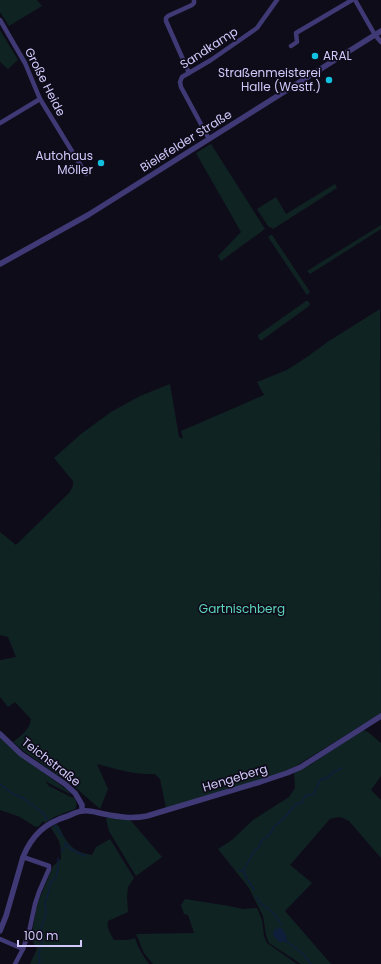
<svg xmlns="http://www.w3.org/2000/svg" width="381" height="964" font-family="Poppins,sans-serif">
<rect width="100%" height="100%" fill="#0f0c1a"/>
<g fill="#0f2323">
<path d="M0,0H37L42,6L9,26L0,12Z"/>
<path d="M0,30L18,60L8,69L0,62Z"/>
<path d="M211,144L265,229L221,261L218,256L241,232L196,153Z"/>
<path d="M335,184L337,188L273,229L268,226L257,209L276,197L286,214Z"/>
<path d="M381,225V229L310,274L307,271Z"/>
<path d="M271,235H272L310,292L307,295L268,237L269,236Z"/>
<path d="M306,301H308L310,304L309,306L262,340H260L258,337V335Z"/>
<path d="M380,309L381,713L296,766L278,774L166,808L160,779L155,774C135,775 116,769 97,764L108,789L100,809L76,788L25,752L13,742C21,736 30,729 31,719L15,702L8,707L0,697V660L16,657L8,637L0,635V532L16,545L70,492C72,488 74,485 73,481L54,458L81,434L111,412L140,396L170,384L179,437L183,439L181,431L264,395L257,382L287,370L307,357L329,341Z"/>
<path d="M363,730L368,732L381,743V776L371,790L381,800V858L349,821C342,817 339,816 330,819L290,865L312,883L285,911L331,964H301L269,943L266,935L263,916L249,888L218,849L232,840L253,820L289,797L295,788L294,773L310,765Z"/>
<path d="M0,738L17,753L67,790L72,795L45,781L49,786L71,797L74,798C77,802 77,805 75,809L54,817L45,823L43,821L38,827L34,826L20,817L0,810Z"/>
<path d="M109,817L129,820L132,822L162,857L136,876L109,831L106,819Z"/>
<path d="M56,824C60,827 61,831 63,835C70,848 78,853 92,855L96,847L110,839L134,878L128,887L127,897L128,912L108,921C106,928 111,934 114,940H128L135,938C138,948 143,956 149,964H30L37,949L31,939L37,905L53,866L61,859C61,842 60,842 51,828Z"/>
<path d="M185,899L229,906L243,909L257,908L262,920L264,936L267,943L297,964H153L144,953L136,934L194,933L188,915L184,914L181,905Z"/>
</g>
<path fill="#0e1e3b" d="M280,927C283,929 284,932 286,935L287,942H279L273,935V932L278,928Z"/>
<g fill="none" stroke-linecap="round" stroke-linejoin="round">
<g stroke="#0e1e3b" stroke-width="1.5">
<path d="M0,784L13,794L23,798L43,813L47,819"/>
<path d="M54,825L62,836"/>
<path d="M65,843L69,848L85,856"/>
<path d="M62,851L66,844"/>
<path d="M239,870L244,872L245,875L254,890"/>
<path d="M243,871L255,850L257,849L260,846L261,841L268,836L272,831L273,828L284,818L295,805L302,802L305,796L314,794L320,780L329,777L333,772L342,768"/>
<path d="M257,898C263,909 264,904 271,911C275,914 278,919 281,924"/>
<path d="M286,941L303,954L311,964"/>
<path d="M38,964L40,961L39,953L42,943L39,938V935L41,932L42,924L45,917L46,913L45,902L49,891L50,883L56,877L58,867V858"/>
</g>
<g stroke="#3f3a75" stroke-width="4.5">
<path d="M355,0L375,35L381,42"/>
<path d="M0,20L25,63L40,99L86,174"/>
<path d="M291,46L297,42L296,33L352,0"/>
<path d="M189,73L166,21V18L168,16L192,5L194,3V0"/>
<path d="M0,123L40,99"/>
<path d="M209,139L181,87L180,82L182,77L211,60L257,28L277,0"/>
<path d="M0,939L23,949"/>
<path d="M15,964L23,949L29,932L35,904L39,892L49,869V866L23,857"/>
</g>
<g stroke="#3f3a75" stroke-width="5.5">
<path d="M0,264L88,215L209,139L381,31"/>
<path d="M0,734L21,754L65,784L75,793L82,805V811"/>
<path d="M0,931L6,916L23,857C32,835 45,823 68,816C73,814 78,811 83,811C90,810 98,813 104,814C119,817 132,819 147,816L260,782L287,773L301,767L381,716"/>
</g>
</g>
<g fill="#11c1df" stroke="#0f0c1a" stroke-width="1.5">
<circle cx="315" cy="56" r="4"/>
<circle cx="329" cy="80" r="4"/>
<circle cx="101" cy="163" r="4"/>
</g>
<g text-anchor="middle" stroke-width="3.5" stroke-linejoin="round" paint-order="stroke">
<g font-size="12" fill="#d1c9fb" stroke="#0f0c1a">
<text transform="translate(209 48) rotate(-33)" y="4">Sandkamp</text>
<text transform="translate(45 82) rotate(63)" y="4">Große Heide</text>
<text transform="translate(186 141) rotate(-32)" y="4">Bielefelder Straße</text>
<text transform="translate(51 762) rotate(38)" y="4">Teichstraße</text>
<text transform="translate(235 778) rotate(-17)" y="4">Hengeberg</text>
</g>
<g font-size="12" fill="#d1c9fb" stroke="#0f0c1a" text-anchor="end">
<text x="323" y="60" text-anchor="start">ARAL</text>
<text x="321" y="77">Straßenmeisterei<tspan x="321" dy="14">Halle (Westf.)</tspan></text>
<text x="93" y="160">Autohaus<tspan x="93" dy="14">Möller</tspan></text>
</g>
<g font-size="12" fill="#5cd4bb" stroke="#0f0c1a">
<text x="242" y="613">Gartnischberg</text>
</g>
</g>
<path d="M18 940v6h63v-6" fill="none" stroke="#d1c9fb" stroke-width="2"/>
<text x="24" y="940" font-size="12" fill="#d1c9fb" stroke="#0f0c1a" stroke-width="3" paint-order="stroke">100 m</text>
</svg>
